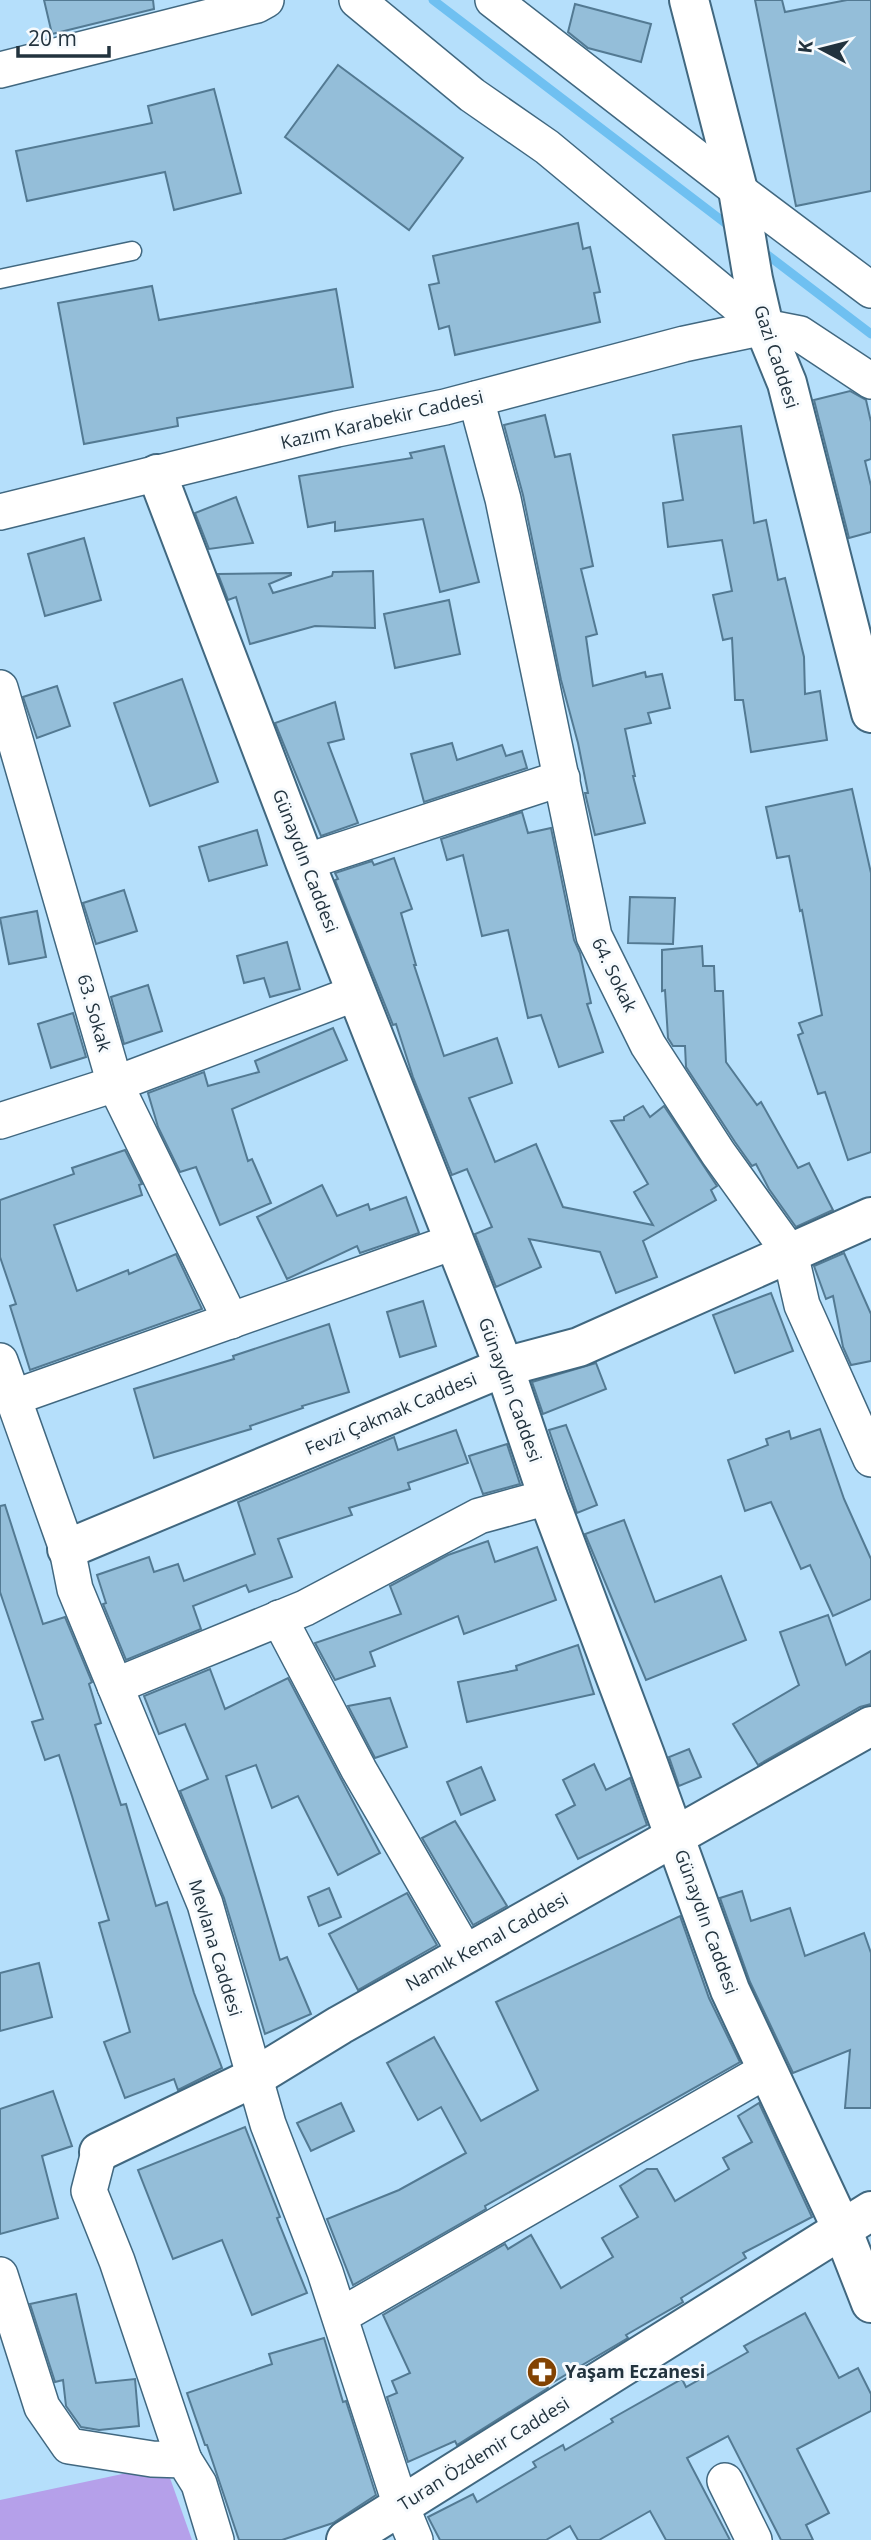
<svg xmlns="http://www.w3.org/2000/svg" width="871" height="2540" font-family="'Open Sans',sans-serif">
<rect width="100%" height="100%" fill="#b5dffb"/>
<path fill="#b5a0ea" d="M127,2473L170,2478L192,2540H0V2500Z"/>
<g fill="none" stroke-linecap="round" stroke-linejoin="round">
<g stroke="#6fc0f1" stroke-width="9">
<path d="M433,0L733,229"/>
<path d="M761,250L871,334"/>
</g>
</g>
<g fill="#94bed9" stroke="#537a93" stroke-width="2">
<path d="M44,0H153L154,9L52,34Z"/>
<path d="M755,0H782L785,12L847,0H871V191L796,206Z"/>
<path d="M575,4L651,24L641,62L588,48L568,32Z"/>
<path d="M338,65L463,158L409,230L285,137Z"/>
<path d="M214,89L241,193L174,210L165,172L27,201L16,151L152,123L148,106Z"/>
<path d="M578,223L583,249L590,247L600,292L594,293L600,322L455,355L449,326L439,329L429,285L439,283L433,256Z"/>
<path d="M152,286L159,320L336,289L353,387L177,418L178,426L84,444L58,303Z"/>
<path d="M850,391L866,400L871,422V459L865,461L871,486V532L849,538L814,400Z"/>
<path d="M545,415L555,457L570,454L593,566L581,569L597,634L586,637L593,686L645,672L646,677L662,674L670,708L648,713L651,723L625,729L635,776H633L645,823L595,835L585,793H588L578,743L561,680L523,495L504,425Z"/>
<path d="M741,426L754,523L766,520L778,580L785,578L804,657L805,694L820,691L827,740L751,752L743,700H735L732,638L723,640L713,595L732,591L722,540L668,547L663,503L683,500L673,435Z"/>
<path d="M444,446L479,582L440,592L423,519L335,531V522L308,527L299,476L412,458L410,453Z"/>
<path d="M236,497L253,543L209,549L195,513Z"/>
<path d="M84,538L101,600L45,616L28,554Z"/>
<path d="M373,571L375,628L315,626L250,644L236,597L228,600L218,574L291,573V575L269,584L273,593L332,576L333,572Z"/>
<path d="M449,600L460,654L395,668L384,614Z"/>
<path d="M182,679L218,782L150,806L114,703Z"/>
<path d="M57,686L70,726L37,738L23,697Z"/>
<path d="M335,702L344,739L328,743L358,823L321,836L275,723Z"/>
<path d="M452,743L457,760L502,745L506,756L522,751L527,768L424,802L411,754Z"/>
<path d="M852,789L871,873V1152L848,1160L825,1092L818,1094L798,1035L803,1033L799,1023L822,1015L802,910L800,911L789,856L777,858L766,807Z"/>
<path d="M522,812L528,833L551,828L574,940L580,953L591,1003L587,1004L603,1052L559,1067L541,1015L528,1018L508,930L482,936L463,855L447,860L441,839Z"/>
<path d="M257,830L267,865L209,881L199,847Z"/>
<path d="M394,858L412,909L401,913L416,965H414L444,1056L497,1038L512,1083L469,1098L495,1162L536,1144L563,1207L653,1225L634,1192L648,1184L611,1121L624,1120V1117L643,1106L650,1117L664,1106L717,1186L711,1190L716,1200L643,1241L657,1277L616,1293L600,1252L529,1239L541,1267L496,1287L475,1234L492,1227L467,1169L452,1175L413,1077L396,1024L393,1025L335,880L338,879L335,873L372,861L374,865Z"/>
<path d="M124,890L137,931L96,944L83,903Z"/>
<path d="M630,897L675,898L673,944L628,943Z"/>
<path d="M37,911L46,957L9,964L0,918Z"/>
<path d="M287,942L300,989L270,997L264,978L244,983L237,956Z"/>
<path d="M702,946L703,966H714L715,991H723L726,1062L757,1105L761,1102L798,1168L809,1163L833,1210L796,1227L769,1189L756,1164L752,1166L735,1142L686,1067L685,1046H673L668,1038L665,990L662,991V950Z"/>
<path d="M148,985L162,1031L124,1044L111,997Z"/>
<path d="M73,1013L86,1057L51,1068L38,1024Z"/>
<path d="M333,1028L347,1060L232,1109L248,1161L252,1159L271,1203L220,1225L196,1167L180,1172L158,1127L148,1093L204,1072L208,1086L259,1072L255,1061Z"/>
<path d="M125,1150L142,1184L139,1185L142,1195L54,1225L77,1291L128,1270L129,1274L176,1254L202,1309L30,1370L10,1306L16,1304L0,1257V1200L74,1174L72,1168Z"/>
<path d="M322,1185L337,1216L368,1204L370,1210L406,1197L419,1233L360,1253L357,1246L287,1279L257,1217Z"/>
<path d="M844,1253L871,1314V1361L851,1365L843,1347L833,1296L826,1299L814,1266Z"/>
<path d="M771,1293L793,1351L735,1373L713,1315Z"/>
<path d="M423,1301L436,1346L400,1357L387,1312Z"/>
<path d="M329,1324L349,1392L302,1406L303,1408L250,1426L251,1429L154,1458L134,1389L234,1359L233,1356Z"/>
<path d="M596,1363L606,1389L543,1414L532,1382Z"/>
<path d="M566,1425L597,1505L577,1513L549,1430Z"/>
<path d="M820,1429L844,1499L871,1559V1599L833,1616L810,1565L801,1569L771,1502L745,1511L728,1460L768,1445L766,1439L789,1431L791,1439Z"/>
<path d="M456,1430L468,1463L408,1483L410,1489L349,1508L352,1515L278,1539L292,1577L249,1592L246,1585L193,1606L201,1629L126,1660L103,1604L106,1603L97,1575L149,1557L154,1572L178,1564L184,1581L255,1554L238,1502L394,1437L398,1450Z"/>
<path d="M507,1444L520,1484L483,1494L469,1456Z"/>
<path d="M5,1505L43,1624L65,1617L92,1682L89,1684L101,1723L95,1725L121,1805L126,1804L156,1906L167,1902L194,1993L222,2068L178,2090L174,2079L125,2098L104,2042L130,2032L99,1923L109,1920L72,1796L59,1755L45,1760L32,1722L43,1719L0,1592V1506Z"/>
<path d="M624,1520L655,1602L721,1576L746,1640L646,1680L585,1534Z"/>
<path d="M488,1541L495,1562L537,1547L556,1600L464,1634L458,1616L370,1652L375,1666L335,1680L315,1643L401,1614L390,1586L448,1555Z"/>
<path d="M828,1615L846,1665L871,1651V1704L860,1707L758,1765L733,1724L799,1685L780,1632Z"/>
<path d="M578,1645L594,1694L467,1722L458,1682L517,1670L516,1666Z"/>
<path d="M210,1669L225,1709L288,1678L380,1853L338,1875L298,1796L272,1808L256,1765L226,1776L280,1960L287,1957L311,2014L265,2034L224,1898L180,1791L208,1779L185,1724L159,1734L144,1696Z"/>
<path d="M390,1698L407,1747L375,1758L348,1706Z"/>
<path d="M689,1749L701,1777L679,1786L669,1757Z"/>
<path d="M594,1764L606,1790L630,1778L647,1825L578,1859L556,1815L575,1805L563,1780Z"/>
<path d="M481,1767L495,1800L461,1815L447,1782Z"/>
<path d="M455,1821L507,1906L473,1925L422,1838Z"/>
<path d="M329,1888L341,1917L319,1926L308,1897Z"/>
<path d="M742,1891L751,1921L790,1908L805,1956L864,1933L871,1953V2108H845L850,2050L793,2073L750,1982L720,1898Z"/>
<path d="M407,1893L437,1945L358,1990L329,1934Z"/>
<path d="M680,1916L709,1998L740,2062L485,2206L486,2209L353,2285L327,2219L399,2190L466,2153L441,2107L418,2120L387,2063L434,2037L481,2121L538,2090L496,2002Z"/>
<path d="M39,1963L52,2017L0,2031V1973Z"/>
<path d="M53,2091L72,2146L42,2156L58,2218L0,2234V2109Z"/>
<path d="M341,2103L354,2131L311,2151L297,2123Z"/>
<path d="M759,2103L812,2217L743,2253L746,2258L681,2298L683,2302L626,2335L628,2338L547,2386L548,2388L457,2445L455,2441L408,2462L387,2397L397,2393L392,2381L410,2373L383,2315L505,2244L508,2249L531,2235L561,2288L613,2257L602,2238L638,2217L620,2186L647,2169H657L675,2201L729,2169L723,2158L752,2142L738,2116Z"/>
<path d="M245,2127L280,2217L277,2218L307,2293L252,2315L222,2240L173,2259L138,2170Z"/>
<path d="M76,2294L96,2383L135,2379L139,2426L99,2430L81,2427L66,2406L63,2380L55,2382L30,2304Z"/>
<path d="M805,2313L839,2378L858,2368L871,2394V2411L797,2449L829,2513L806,2525L813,2540H781L728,2436L687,2458L730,2540H666L650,2511L599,2540H578L570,2526L546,2540H440L428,2517L473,2494L477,2502L536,2467L533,2462L563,2445L565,2450L613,2422L611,2419L682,2379L686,2387L748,2352L744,2346Z"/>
<path d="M324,2338L343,2402L346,2401L376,2495L333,2523L282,2540H239L207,2445H205L187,2393L272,2364L269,2354Z"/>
</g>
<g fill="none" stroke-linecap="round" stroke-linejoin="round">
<g stroke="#416880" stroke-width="21">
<path id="service" d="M0,279L132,251"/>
</g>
<g stroke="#416880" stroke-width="38">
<g id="minor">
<path d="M357,0L472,95L547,147L764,327L800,334L871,381"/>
<path d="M493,0L738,190L871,290"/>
<path d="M0,70L257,5L266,0"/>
<path d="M476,399L503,499L594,936L648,1045L718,1153L790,1253L802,1305L871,1459"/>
<path d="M0,512L337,429L445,407L684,344L764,327"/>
<path d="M0,688L115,1084L231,1321"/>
<path d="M305,862L562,778"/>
<path d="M0,1121L115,1084L356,993"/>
<path d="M0,1361L67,1549L75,1589L205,1904L268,2124L325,2272L401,2506L415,2540"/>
<path d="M12,1398L453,1242"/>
<path d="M279,1618L359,1770L466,1954"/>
<path d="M115,1686L305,1608L479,1516L548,1497"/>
<path d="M99,2152L89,2191L117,2261L184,2460"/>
<path d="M0,2275L42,2407L69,2446L152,2459L184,2460L199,2484L216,2540"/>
<path d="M340,2316L767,2070"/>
<path d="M725,2481L754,2540"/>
</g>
</g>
<g stroke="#416880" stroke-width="42">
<g id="tertiary">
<path d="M689,0L738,190L753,279L764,327L787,383L871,713"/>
<path d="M157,474L305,862L504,1367L548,1497L645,1755L730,1990L842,2229L871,2303"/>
<path d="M67,1549L504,1367L579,1347L871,1217"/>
<path d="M99,2152L255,2077L340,2025L871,1726"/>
<path d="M346,2540L871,2211"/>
</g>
</g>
<use href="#service" stroke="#fff" stroke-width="18"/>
<use href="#minor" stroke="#fff" stroke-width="35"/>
<use href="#tertiary" stroke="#fff" stroke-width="38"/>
</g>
<defs>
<g id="pharmacy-disc" transform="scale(1.575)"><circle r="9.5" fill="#824303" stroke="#f6fafd"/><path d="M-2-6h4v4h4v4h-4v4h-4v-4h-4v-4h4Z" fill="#fff"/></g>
</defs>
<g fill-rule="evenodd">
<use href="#pharmacy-disc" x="542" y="2372"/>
</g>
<g text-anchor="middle" stroke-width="6" stroke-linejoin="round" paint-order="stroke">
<g font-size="18" fill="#22333e" stroke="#f6fafd">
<text transform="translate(776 357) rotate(72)" y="6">Gazi Caddesi</text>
<text transform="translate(382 420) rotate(-13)" y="6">Kazım Karabekir Caddesi</text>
<text transform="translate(305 861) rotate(69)" y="6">Günaydın Caddesi</text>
<text transform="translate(614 975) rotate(64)" y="6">64. Sokak</text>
<text transform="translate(94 1013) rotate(74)" y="6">63. Sokak</text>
<text transform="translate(510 1390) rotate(70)" y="6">Günaydın Caddesi</text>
<text transform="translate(391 1414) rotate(-23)" y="6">Fevzi Çakmak Caddesi</text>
<text transform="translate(706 1922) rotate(70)" y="6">Günaydın Caddesi</text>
<text transform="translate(487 1942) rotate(-29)" y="6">Namık Kemal Caddesi</text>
<text transform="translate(215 1948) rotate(73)" y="6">Mevlana Caddesi</text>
<text transform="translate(484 2454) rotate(-32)" y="6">Turan Özdemir Caddesi</text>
</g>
<g font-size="18" font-weight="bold" fill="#22333e" stroke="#f6fafd" text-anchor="start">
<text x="565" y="2378">Yaşam Eczanesi</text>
</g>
</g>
<g transform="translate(822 49) rotate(277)" stroke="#f6fafd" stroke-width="5" paint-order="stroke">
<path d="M0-5L12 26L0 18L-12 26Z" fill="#22333e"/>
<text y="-10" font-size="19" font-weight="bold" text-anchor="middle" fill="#22333e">K</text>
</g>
<path d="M18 46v10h91v-10" fill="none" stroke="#22333e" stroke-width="3.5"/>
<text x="28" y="46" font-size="21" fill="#22333e" stroke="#f6fafd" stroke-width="5" paint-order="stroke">20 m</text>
</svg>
